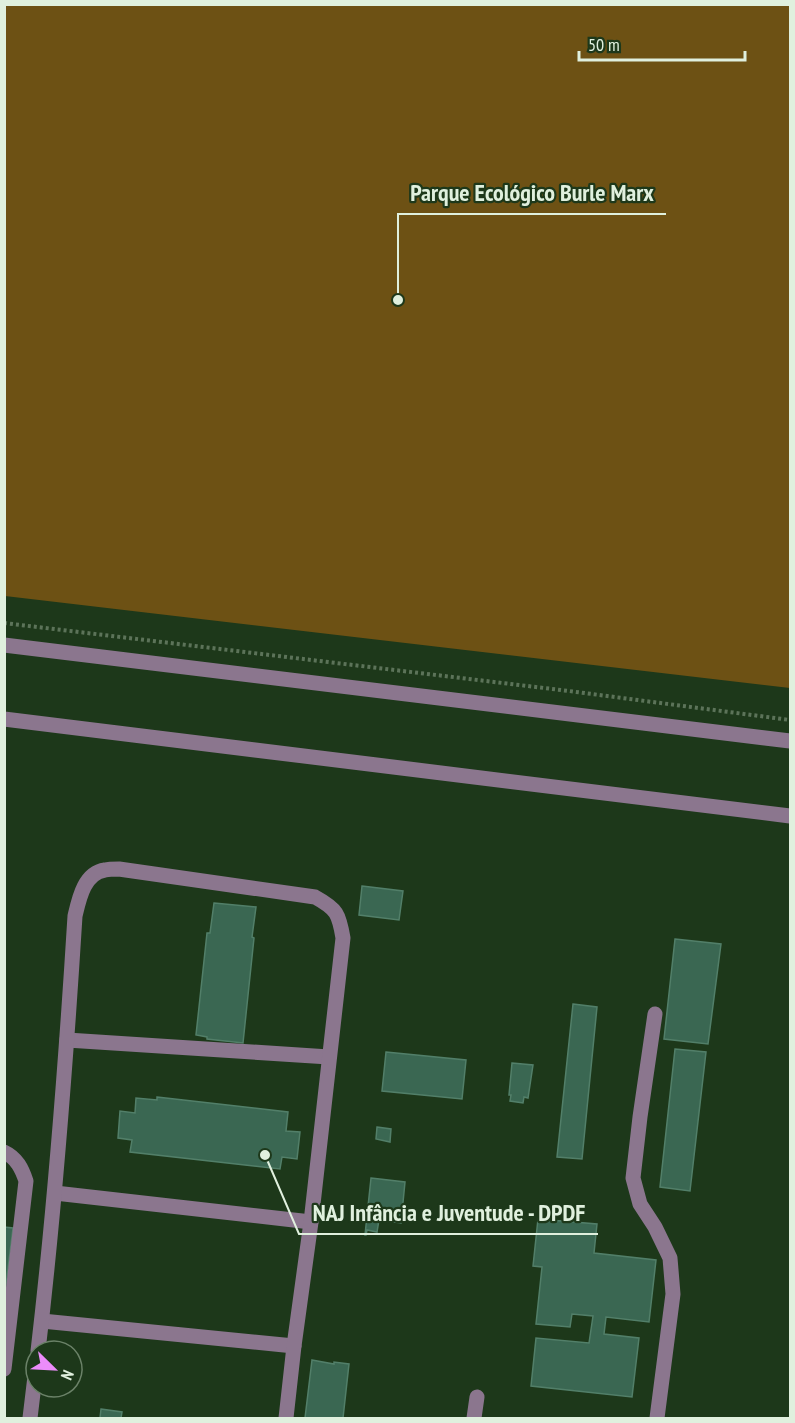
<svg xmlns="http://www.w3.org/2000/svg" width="795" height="1423" font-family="'PT Sans Narrow',sans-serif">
<rect width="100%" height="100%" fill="#1d381a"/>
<path fill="#6d5114" d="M5,4L790,5V688L5,596Z"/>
<g fill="#3a6752" stroke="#527f69" stroke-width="1.5">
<path d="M362,886L403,891L399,920L359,915Z"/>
<path d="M214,903L256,907L252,937L254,938L243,1043L207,1039V1037L196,1035L207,933H210Z"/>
<path d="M675,939L721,944L708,1044L664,1039Z"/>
<path d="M573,1004L597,1007L582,1159L557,1157Z"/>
<path d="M675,1049L706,1052L690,1191L660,1187Z"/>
<path d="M386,1052L466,1060L462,1099L382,1091Z"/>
<path d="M512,1063L533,1065L528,1098L524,1097L523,1103L510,1101L511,1095H509Z"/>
<path d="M157,1097L288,1112L286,1131L300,1132L297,1159L282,1157L280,1169L130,1152L132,1140L118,1138L120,1111L135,1113L136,1098L157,1100Z"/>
<path d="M377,1127L391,1129L390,1142L376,1139Z"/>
<path d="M371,1178L405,1182L401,1223L379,1220L377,1232L367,1230L366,1235H365Z"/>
<path d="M538,1219L597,1224L594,1253L656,1260L649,1322L606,1317L604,1334L639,1338L632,1397L531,1386L536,1338L589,1343L593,1316L572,1314L570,1327L536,1324L542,1267L533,1266Z"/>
<path d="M4,1227L13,1228L4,1301Z"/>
<path d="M312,1360L334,1364V1362L349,1364L343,1418H305Z"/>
<path d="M101,1409L122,1412L121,1418H100Z"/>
</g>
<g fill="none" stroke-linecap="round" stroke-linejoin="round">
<path stroke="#5c7359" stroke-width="4" stroke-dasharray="3 3" stroke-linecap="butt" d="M4,623L569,691L790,720"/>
<g stroke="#8b768e" stroke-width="15">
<path d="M4,645L790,741"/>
<path d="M4,719L790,816"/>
<path d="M655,1014L640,1117L633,1178L640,1204L655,1227L670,1258L673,1294L657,1418"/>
<path d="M67,1040L329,1057"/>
<path d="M4,1152C17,1158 22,1169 26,1181L4,1369"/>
<path d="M55,1193L311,1222"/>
<path d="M42,1321L294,1346"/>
<path d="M38,1351C55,1206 66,1061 75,916C79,899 84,873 105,870C109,869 114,869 119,869L315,897C337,909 339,914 343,938L311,1222L294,1346L286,1418"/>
<path d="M30,1418L36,1368"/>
<path d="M474,1418L477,1397"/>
</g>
</g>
<path fill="none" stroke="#e0f0de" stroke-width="2" d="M398 300L398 214H666M265 1155L299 1234H598"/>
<g fill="#e0f0de" stroke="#1d381a" stroke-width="2">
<circle cx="398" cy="300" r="6"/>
<circle cx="265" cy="1155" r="6"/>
</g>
<g font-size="24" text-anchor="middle" font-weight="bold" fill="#e0f0de" stroke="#1d381a" stroke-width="4.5" stroke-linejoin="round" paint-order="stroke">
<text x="532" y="201">Parque Ecológico Burle Marx</text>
<text x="449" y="1221">NAJ Infância e Juventude - DPDF</text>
</g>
<rect width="795" height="1423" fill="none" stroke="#e0f0de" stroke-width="12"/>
<g transform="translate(54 1369) rotate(114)"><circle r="28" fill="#1d381a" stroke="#6b8268" stroke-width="1.5"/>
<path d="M0-4.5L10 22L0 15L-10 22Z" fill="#ec8cfa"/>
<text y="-9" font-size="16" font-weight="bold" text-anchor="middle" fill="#e0f0de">N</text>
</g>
<path d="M579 51v9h166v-9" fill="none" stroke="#e0f0de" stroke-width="3"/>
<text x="588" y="51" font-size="18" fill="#e0f0de" stroke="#1d381a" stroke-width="4.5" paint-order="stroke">50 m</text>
</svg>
